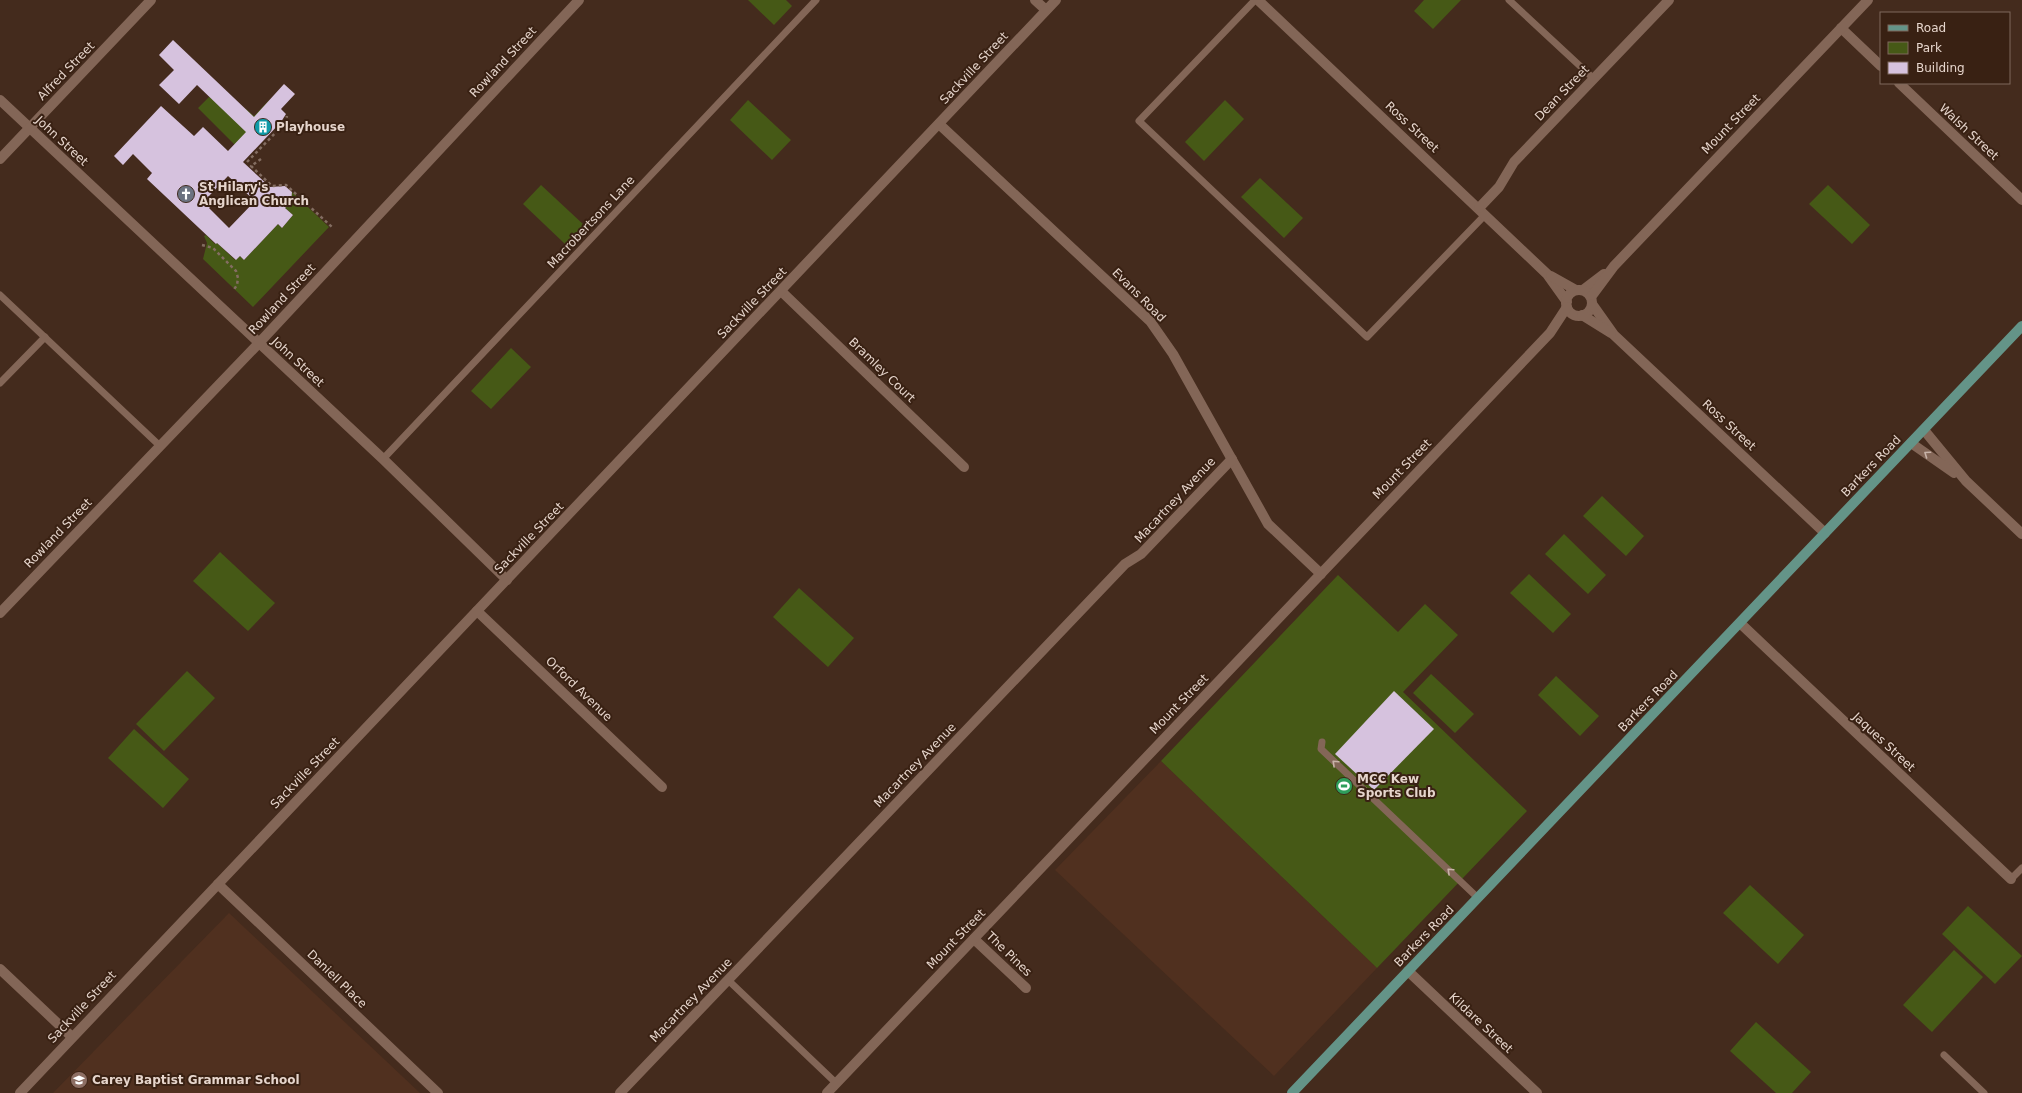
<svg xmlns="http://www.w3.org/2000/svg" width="2022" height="1093" font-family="'DejaVu Sans',sans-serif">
<rect width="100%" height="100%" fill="#442b1d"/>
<g fill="#50301f">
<path d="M1161,761L1377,968L1274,1076L1055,870Z"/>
<path d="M229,913L420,1093H53Z"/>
</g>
<g fill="#465916">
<path d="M748,0H786L792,6L774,25Z"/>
<path d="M1424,0H1461L1433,29L1414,11Z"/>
<path d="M209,97L246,109L254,116L270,99L237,147L198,108Z"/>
<path d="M748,100L791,140L772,160L730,120Z"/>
<path d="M1225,100L1244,119L1204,161L1185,142Z"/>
<path d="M1260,178L1303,218L1284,238L1241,197Z"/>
<path d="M541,185L584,225L565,244L523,204Z"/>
<path d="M1828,185L1870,225L1852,244L1809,204Z"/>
<path d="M292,192L329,227L253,307L203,259L207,243L204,236L206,235L215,244L217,243L235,260L240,256L244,260L278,224L282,228L293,215L285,208L291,202Z"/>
<path d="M511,348L531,367L491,409L471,391Z"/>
<path d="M1602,496L1644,536L1626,556L1583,516Z"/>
<path d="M1564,534L1606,575L1588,594L1545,554Z"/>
<path d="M220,552L275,603L248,631L193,581Z"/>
<path d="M1529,574L1571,614L1553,633L1510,593Z"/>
<path d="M1338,575L1398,632L1425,604L1458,635L1403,692L1527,811L1377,968L1161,761Z"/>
<path d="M799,588L854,638L828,667L773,617Z"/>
<path d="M187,671L215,698L164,751L136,724Z"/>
<path d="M1431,674L1474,714L1455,733L1413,693Z"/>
<path d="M1556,676L1599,716L1580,736L1538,695Z"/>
<path d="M134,729L189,779L163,808L108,758Z"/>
<path d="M1750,885L1804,935L1778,964L1723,913Z"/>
<path d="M1968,906L2022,956L1995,984L1942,934Z"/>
<path d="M1954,950L1983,977L1932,1032L1903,1005Z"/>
<path d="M1756,1022L1811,1072L1792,1093H1776L1730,1051Z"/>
</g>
<g fill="#d6c2de" fill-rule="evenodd">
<path d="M173,40L254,117L284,84L295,94L281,109L286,114L281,122L243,162L270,187L285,186L292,192L291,202L285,208L293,215L282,228L278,224L244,260L240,256L236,260L217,243L216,244L147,179L152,173L133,154L123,165L114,156L161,106L194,136L203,127L228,151L246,132L197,85L179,104L159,85L174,70L159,55ZM228,176L255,201L229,228L209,208L215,202L209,196Z"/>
<path d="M1394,691L1434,729L1374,790L1335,754Z"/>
</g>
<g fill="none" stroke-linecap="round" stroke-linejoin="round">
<g stroke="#836d61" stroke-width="2.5" stroke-dasharray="3 3" stroke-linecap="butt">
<path d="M261,159L251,166L272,186L286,185L332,227"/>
<path d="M247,162L285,123L287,116"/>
<path d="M202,245L213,248L236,271L238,278L237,285L233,291"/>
</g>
<g stroke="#836657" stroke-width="7">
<path d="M1255,0L1139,121L1367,337L1485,215"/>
<path d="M1509,0L1594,79"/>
<path d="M0,295L160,446"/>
<path d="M0,383L45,337"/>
<path d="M383,459L816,0"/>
<path d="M1322,742L1321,749L1478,898"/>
<path d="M2011,879L2022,868"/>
<path d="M728,980L836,1083"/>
<path d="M1944,1055L1984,1093"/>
</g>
<g stroke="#836657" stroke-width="10">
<path d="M1035,0L1046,10"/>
<path d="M1258,0L1547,274L1567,302"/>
<path d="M1841,28L1881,66"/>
<path d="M1899,83L2022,200"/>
<path d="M0,100L383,459L507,580"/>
<path d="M939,124L1150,321L1173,354L1268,524L1321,574"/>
<path d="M0,159L151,0"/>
<path d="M1479,208L1499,187L1514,162L1669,0"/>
<path d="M1551,276L1576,290"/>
<path d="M1583,290L1604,274"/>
<circle cx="1579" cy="303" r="13"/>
<path d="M781,291L964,467"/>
<path d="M1591,297L1614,266L1868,0"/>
<path d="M1592,304L1614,335L1825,533"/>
<path d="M1582,315L1611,333"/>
<path d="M1924,430L1966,481L2022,534"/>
<path d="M1911,443L1954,473"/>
<path d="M477,611L662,787"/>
<path d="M0,613L259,343L579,0"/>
<path d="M1740,623L2011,879"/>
<path d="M218,884L438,1093"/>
<path d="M974,939L1026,988"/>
<path d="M0,969L72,1037"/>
<path d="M1408,971L1537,1093"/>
<path d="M620,1093L1125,564L1141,554L1232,459"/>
<path d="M827,1093L1550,333L1567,307"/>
</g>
<path stroke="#836657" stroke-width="10" d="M20,1093L1056,0"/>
<path stroke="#649488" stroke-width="10" d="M1292,1093L2022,326"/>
</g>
<defs><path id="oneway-chevron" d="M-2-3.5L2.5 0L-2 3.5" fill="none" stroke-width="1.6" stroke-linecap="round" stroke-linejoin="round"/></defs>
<g stroke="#c8b4a9">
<use href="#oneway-chevron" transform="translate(1927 454) rotate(-145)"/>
<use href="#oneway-chevron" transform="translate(1335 763) rotate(-137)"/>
<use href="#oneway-chevron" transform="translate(1450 871) rotate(-137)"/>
</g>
<defs>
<g id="building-disc" transform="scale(0.9)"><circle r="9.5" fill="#0f9aa8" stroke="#392113"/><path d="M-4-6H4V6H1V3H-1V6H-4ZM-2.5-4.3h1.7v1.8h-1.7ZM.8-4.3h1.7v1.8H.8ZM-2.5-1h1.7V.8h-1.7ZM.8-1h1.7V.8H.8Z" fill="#fff"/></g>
<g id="church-disc" transform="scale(0.9)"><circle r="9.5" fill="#6b7280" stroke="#392113"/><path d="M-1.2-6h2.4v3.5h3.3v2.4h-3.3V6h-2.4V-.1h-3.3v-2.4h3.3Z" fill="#fff"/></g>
<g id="stadium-disc" transform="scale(0.9)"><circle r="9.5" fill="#2e9e5b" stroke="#392113"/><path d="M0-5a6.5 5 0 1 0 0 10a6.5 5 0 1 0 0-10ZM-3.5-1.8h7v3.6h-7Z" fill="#fff"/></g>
<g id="school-disc" transform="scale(0.9)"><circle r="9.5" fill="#8d6e63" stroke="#392113"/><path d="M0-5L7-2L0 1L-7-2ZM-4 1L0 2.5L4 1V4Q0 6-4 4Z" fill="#fff"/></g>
</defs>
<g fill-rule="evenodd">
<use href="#building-disc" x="263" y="127"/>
<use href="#church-disc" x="186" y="194"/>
<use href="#stadium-disc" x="1344" y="786"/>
<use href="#school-disc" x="79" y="1080"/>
</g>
<g text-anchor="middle" stroke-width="4" stroke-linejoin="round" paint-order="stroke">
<g font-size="12" fill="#e6d5cc" stroke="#392113">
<text transform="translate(503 62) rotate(-47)" y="4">Rowland Street</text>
<text transform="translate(974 68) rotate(-47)" y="4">Sackville Street</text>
<text transform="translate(66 71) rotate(-46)" y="4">Alfred Street</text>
<text transform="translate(1562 93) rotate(-46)" y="4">Dean Street</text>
<text transform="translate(1731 124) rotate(-46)" y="4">Mount Street</text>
<text transform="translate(1412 127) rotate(43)" y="4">Ross Street</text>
<text transform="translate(1969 132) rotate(43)" y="4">Walsh Street</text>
<text transform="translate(62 141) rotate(43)" y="4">John Street</text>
<text transform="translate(591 222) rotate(-47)" y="4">Macrobertsons Lane</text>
<text transform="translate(1139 295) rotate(45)" y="4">Evans Road</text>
<text transform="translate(282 299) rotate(-47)" y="4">Rowland Street</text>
<text transform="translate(752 303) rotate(-46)" y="4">Sackville Street</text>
<text transform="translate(298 362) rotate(43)" y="4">John Street</text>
<text transform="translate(882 370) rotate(44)" y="4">Bramley Court</text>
<text transform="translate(1729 425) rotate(43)" y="4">Ross Street</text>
<text transform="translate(1871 466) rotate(-46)" y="4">Barkers Road</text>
<text transform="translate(1402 469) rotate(-46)" y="4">Mount Street</text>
<text transform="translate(1175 500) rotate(-47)" y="4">Macartney Avenue</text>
<text transform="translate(58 533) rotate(-46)" y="4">Rowland Street</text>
<text transform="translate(529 538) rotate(-46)" y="4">Sackville Street</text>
<text transform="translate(579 689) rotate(44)" y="4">Orford Avenue</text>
<text transform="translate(1648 701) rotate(-46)" y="4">Barkers Road</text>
<text transform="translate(1179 704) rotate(-46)" y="4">Mount Street</text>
<text transform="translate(1884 742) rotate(43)" y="4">Jaques Street</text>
<text transform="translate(915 765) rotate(-46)" y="4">Macartney Avenue</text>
<text transform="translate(305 773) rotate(-46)" y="4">Sackville Street</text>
<text transform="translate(1424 936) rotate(-46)" y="4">Barkers Road</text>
<text transform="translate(956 939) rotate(-46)" y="4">Mount Street</text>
<text transform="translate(1009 954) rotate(44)" y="4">The Pines</text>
<text transform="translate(337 979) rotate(44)" y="4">Daniell Place</text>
<text transform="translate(691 1000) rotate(-46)" y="4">Macartney Avenue</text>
<text transform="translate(82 1007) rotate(-47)" y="4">Sackville Street</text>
<text transform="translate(1481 1023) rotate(43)" y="4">Kildare Street</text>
</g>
<g font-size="12" font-weight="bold" fill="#e6d5cc" stroke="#392113" text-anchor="start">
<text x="276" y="131">Playhouse</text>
<text x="199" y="191">St Hilary's<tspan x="199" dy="14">Anglican Church</tspan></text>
<text x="1357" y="783">MCC Kew<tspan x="1357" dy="14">Sports Club</tspan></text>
<text x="92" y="1084">Carey Baptist Grammar School</text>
</g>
</g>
<rect x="1880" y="12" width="130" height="72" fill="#392113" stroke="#7e695d"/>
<rect x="1888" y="25" width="20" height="6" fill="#649488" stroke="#7e695d"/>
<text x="1916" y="32" font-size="12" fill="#e6d5cc">Road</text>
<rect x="1888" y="42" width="20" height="12" fill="#465916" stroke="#7e695d"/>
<text x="1916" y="52" font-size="12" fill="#e6d5cc">Park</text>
<rect x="1888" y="62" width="20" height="12" fill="#d6c2de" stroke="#7e695d"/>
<text x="1916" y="72" font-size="12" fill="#e6d5cc">Building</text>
</svg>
